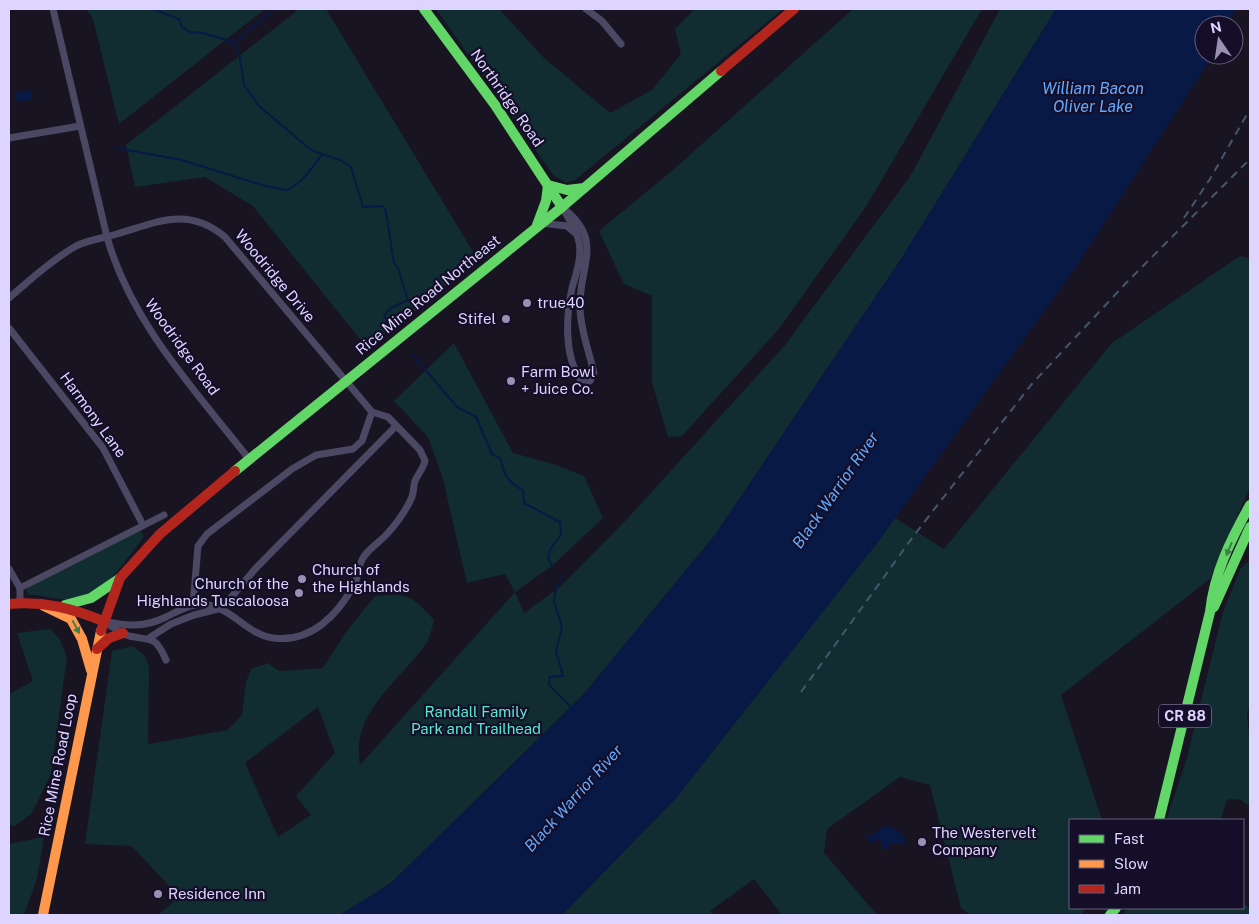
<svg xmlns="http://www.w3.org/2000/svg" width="1259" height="924" font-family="'Public Sans',sans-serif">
<rect width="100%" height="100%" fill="#181422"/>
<g fill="#112d31" fill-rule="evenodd">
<path d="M86,9H265L119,124L93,19Z"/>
<path d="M299,9H326L478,260L367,348L253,206L205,177L135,187L126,145Z"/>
<path d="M436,9H499L543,57L610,113L652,90L681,54L675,29L695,9H783L574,181L565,182L553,175Z"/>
<path d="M853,9H982L867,205L778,330L682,436L668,437L652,382V296L624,284L599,231L673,170Z"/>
<path d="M1000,9H1056L901,259L715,535L583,695L391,883L340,915H158L179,897L132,846L85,844L112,651L133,646L145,656L149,667L148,744L228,730L242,715L246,682L251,669L268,663L279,671L323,668L346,632L375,596C409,593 411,595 434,620C432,628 430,639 425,645C398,683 350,713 360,765L515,592L505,574L467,583L443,479L428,437L394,401L454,343L513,453L553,464L584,476L603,518L553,565L515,592L524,613L561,586L628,518L785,345L911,175ZM318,707L335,753L296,796L311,815L278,837L245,763Z"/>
<path d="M1240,256L1250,258V487L1211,578L1061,695L1102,820H1070V908H1085L1082,915H970L961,908L930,785L900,777L827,829L824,853L877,915H782L754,879L710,911L715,915H562L676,798L895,518L944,549L1112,343Z"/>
<path d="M140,530L144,537C126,559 106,594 76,599C61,602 44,594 29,595L26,591L28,587Z"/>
<path d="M1250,560V704L1247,716L1250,740V807L1241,800L1230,799L1226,802L1221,820H1166L1186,761L1223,612L1240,569Z"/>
<path d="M51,629L60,640L67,657L51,774L32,813L15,826L9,825V694L33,681L17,633Z"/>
<path d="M44,837L37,879L24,915H9V844Z"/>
<path d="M1243,904L1250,908V915H1123L1127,908H1243Z"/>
</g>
<g fill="#081945">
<path d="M1056,9H1236L1228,25H1204V55H1213L1078,264L878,542L676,798L562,915H340L391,883L583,695L715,535L901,259Z"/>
<path d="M31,90L32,99L17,102L15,93Z"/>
<path d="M890,826L901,833L906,842L901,844L890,843L887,850H883L880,839L871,843L868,840V834L871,836L881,828Z"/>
</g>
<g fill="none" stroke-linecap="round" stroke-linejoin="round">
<g stroke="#081945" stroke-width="2">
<path d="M152,9L179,19L182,27L190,32L203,33L230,41L239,51L244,85L259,106L311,150L340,160L351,167L363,207L383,206L386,212L394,263L398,268L408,300L391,308L384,315L390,327"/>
<path d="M233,44L274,9"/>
<path d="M116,148L182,160L265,186L287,190C305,181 309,170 322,155"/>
<path d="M412,354L457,407L476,417L492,454L501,459C504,476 508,482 523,490L524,503L560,522L561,535L551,548L548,558L553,568"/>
<path d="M562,574V579L557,585L554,601L562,627L556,651L563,676L550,677L549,685L572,708"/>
</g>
<g stroke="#4b4863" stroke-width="7">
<path d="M53,9L107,237C131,323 195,390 249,459"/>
<path d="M586,9L602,21L621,44"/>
<path d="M9,138L80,126"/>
<path d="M562,207C606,241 578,266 580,309C581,332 589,351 594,373L590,381L580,379C564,355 566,316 572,288C576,274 582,258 579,242C577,230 568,218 562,207Z"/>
<path d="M541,223L567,226L574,232"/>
<path d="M9,298C30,280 52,260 76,246C88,240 104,238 117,234C158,222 188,206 225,237L372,412L388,417L420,450L425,461C423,469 418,474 415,481C413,487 414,494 411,499C405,512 396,524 387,534C380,542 368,549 363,558C358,566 359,575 355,583C338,615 311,643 273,638C243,634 229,600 194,605C185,607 174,613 166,617C144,628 126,626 103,621"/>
<path d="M9,328L103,448L143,525"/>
<path d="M9,569L20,588V603"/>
<path d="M20,588L164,515"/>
<path d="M193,605L198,546L207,534L292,469L316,455L353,449L362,441L372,412"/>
<path d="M108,624C114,628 122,634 129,636C152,641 155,635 166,660"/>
<path d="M149,638L171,624L194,615L222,608L256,568L396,426"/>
</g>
<g stroke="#63d668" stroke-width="10">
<path d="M424,9L495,105L562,207"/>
<path d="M537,225L546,201L548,185L567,190L584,188"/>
<path d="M235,471L562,207L721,71"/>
<path d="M65,605L91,598L119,579"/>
<path d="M1214,607L1250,527"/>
<path d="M1159,820L1210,612C1214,573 1231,539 1250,505"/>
<path d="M1110,915L1116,908"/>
</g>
<g stroke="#ff974d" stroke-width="10">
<path d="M44,606L71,619L82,639L91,670"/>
<path d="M43,915L101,631"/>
</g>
<g stroke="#b3261e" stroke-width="10">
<path d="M721,71L794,9"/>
<path d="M9,604C44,601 71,608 103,621"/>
<path d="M101,631L120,578L160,534L235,471"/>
<path d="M97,649L109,638L123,633"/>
</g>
<g stroke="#45576d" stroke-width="2" stroke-dasharray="8 6" stroke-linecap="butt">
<path d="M1184,218L1210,179L1250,109"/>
<path d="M801,692L915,534L1031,385L1127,282L1250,159"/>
</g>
</g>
<defs><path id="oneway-solid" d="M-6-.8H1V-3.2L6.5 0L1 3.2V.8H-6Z" transform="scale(1.25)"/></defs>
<g fill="#3f7c4b">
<use href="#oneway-solid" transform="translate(1229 549) rotate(113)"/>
<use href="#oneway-solid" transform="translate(76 627) rotate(62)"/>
</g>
<g fill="#9891b2" stroke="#140e28" stroke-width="2">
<circle cx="527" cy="303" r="5"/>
<circle cx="506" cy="319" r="5"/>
<circle cx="511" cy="381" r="5"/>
<circle cx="302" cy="579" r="5"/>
<circle cx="299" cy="593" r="5"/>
<circle cx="922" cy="842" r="5"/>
<circle cx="158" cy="894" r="5"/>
</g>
<g text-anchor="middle" stroke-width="4.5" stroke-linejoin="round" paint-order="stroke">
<rect fill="#140e28" stroke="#a199be" stroke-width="1" x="1159" y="704.5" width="52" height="23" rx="4"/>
<g font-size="14" font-weight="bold" fill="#ddd5ff">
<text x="1185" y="721">CR 88</text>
</g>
<g font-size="15" fill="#ddd5ff" stroke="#140e28">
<text transform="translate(507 98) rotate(55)" y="5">Northridge Road</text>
<text transform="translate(275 276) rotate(50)" y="5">Woodridge Drive</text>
<text transform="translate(428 295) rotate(-39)" y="5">Rice Mine Road Northeast</text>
<text transform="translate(182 347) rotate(54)" y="5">Woodridge Road</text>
<text transform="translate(93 415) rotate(54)" y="5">Harmony Lane</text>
<text transform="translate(58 765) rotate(-79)" y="5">Rice Mine Road Loop</text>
</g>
<g font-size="15" fill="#ddd5ff" stroke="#140e28" text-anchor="start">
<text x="537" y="308">true40</text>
<text x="496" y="324" text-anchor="end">Stifel</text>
<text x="521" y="377">Farm Bowl<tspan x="521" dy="17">+ Juice Co.</tspan></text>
<text x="312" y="575">Church of<tspan x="312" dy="17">the Highlands</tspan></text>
<text x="289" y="589" text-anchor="end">Church of the<tspan x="289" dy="17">Highlands Tuscaloosa</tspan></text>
<text x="932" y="838">The Westervelt<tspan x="932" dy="17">Company</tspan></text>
<text x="168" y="899">Residence Inn</text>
</g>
<g font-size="15" fill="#57e9d0" stroke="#140e28">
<text x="476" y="717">Randall Family<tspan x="476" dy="17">Park and Trailhead</tspan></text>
</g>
<g font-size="16" font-style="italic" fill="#63aaff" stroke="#140e28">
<text x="1093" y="94">William Bacon<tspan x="1093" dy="18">Oliver Lake</tspan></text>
<text transform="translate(835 490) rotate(-55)" y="6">Black Warrior River</text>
<text transform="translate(573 798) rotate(-48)" y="6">Black Warrior River</text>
</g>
</g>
<rect width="1259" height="924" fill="none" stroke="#ddd5ff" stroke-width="20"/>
<rect x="1069" y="819" width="175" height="90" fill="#140e28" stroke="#645e7e"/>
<rect x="1079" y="835" width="25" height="8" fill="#63d668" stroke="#645e7e"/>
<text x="1114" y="844" font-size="15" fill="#ddd5ff">Fast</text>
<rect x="1079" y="860" width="25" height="8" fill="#ff974d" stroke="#645e7e"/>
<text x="1114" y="869" font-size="15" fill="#ddd5ff">Slow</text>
<rect x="1079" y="885" width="25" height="8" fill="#b3261e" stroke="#645e7e"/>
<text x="1114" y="894" font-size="15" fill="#ddd5ff">Jam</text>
<g transform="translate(1219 40) rotate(347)"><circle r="24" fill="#140e28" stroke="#645e7e"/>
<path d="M0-4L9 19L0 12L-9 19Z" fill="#9891b2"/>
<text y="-8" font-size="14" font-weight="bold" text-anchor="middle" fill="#ddd5ff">N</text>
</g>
</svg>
